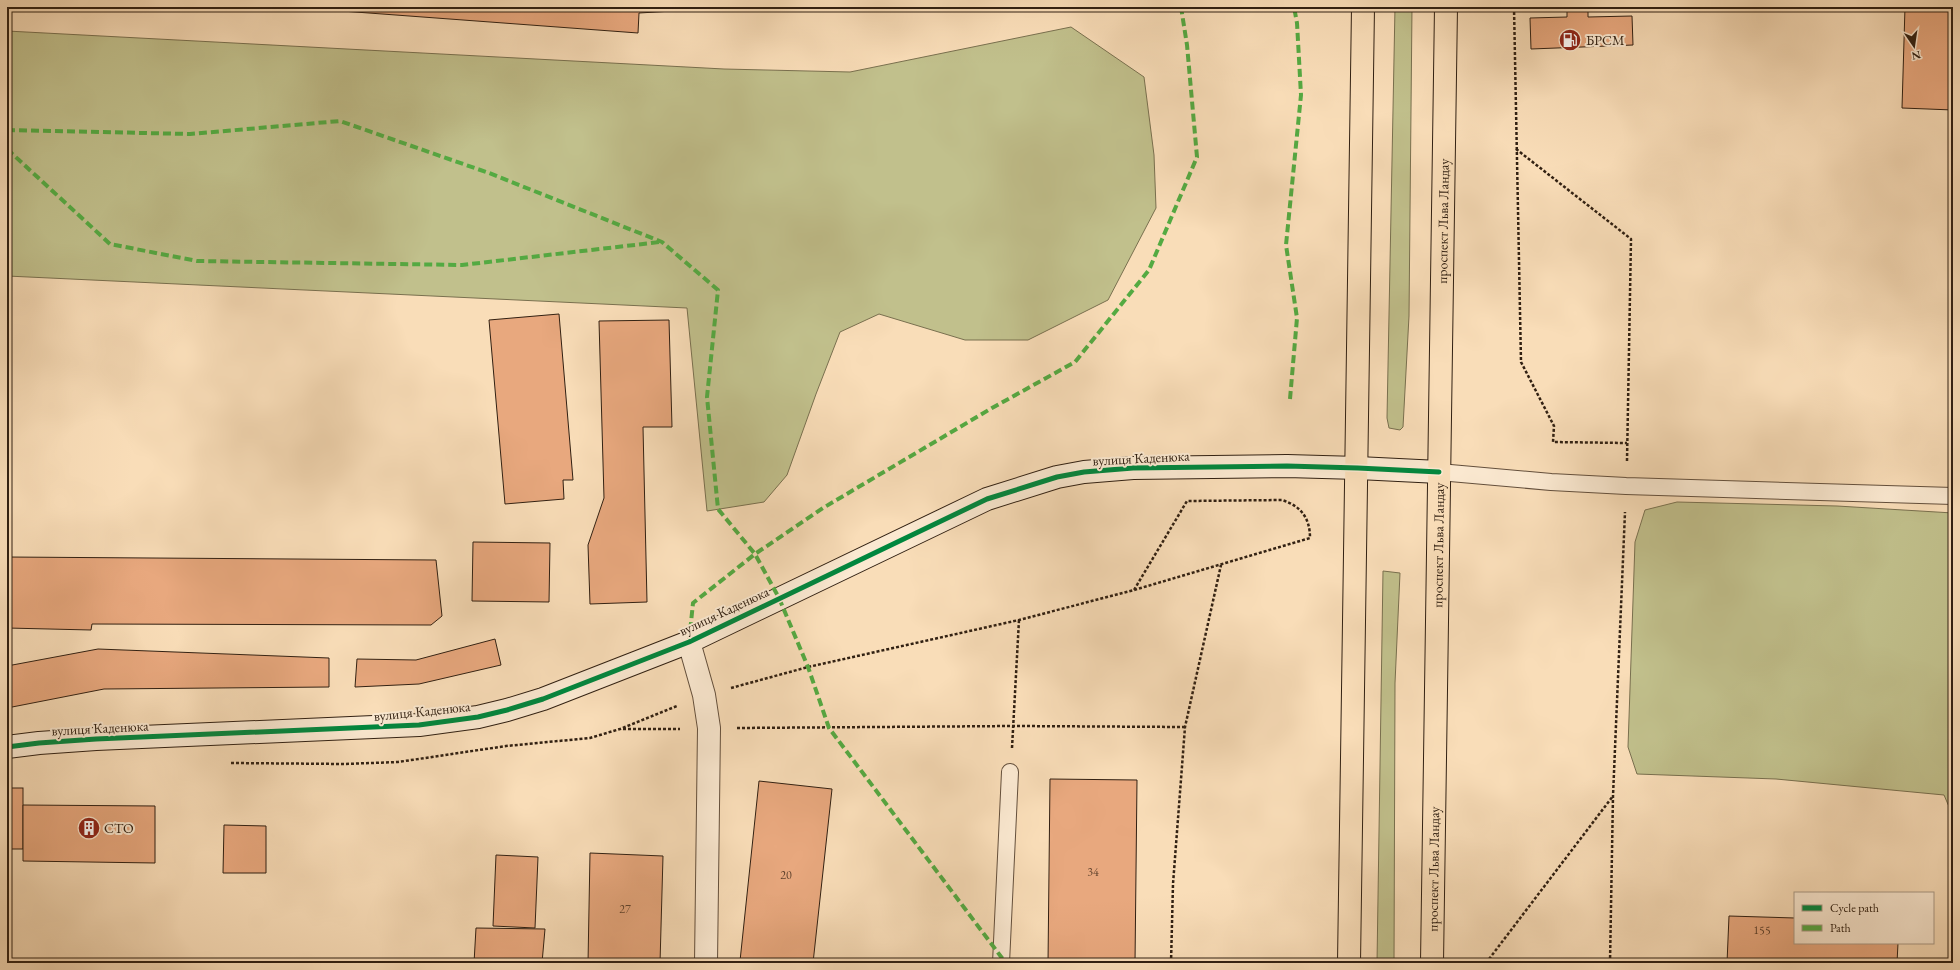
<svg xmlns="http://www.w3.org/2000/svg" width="1960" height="970" font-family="'EB Garamond',serif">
<rect width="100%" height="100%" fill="#f9ddb8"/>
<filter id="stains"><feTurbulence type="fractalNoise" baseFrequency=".005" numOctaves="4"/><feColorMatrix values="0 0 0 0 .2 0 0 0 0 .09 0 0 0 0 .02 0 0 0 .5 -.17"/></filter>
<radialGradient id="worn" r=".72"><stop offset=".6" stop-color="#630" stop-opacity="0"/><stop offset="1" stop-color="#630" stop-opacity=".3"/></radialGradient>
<g fill="#c1c08c" stroke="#79704f">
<path d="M1395,7H1412L1409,316L1403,427L1400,430L1389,428L1387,418Z"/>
<path d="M1071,27L1144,77L1154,155L1156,208L1108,300L1028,340H965L879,314L840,332L816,394L787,475L764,502L707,511L687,308L7,276V31L724,69L850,72Z"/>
<path d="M1677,502L1837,506L1953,513V816L1944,795L1776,779L1637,774L1628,747L1635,542L1645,510Z"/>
<path d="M1383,571L1400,573L1395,683L1394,963H1377Z"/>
</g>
<g fill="#e8a87e" stroke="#312012">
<path d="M288,7H740L639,13L638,33Z"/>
<path d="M1567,7H1588V17L1632,16L1633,45L1531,49L1530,18L1567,17Z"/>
<path d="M1905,7H1953V110L1902,108Z"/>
<path d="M559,314L573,480H563L564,499L505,504L489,320Z"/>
<path d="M669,320L672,427H643L647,602L590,604L588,545L604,498L599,321Z"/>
<path d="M473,542L550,543L549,602L472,601Z"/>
<path d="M7,557L436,560L442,616L431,625L92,624L91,630L7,628Z"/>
<path d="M495,639L501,665L419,684L355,687L357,659L416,660Z"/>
<path d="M98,649L329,658V687L104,689L7,708V666Z"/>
<path d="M1050,779L1137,780L1135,963H1048Z"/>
<path d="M759,781L832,789L813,963H758L740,961Z"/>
<rect x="7" y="788" width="16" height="61"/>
<path d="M23,805L155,806V863L23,861Z"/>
<path d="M224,825L266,826V873H223Z"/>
<path d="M590,853L663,856L660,963H588Z"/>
<path d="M496,855L538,857L535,928L493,926Z"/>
<path d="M1729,916L1795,918V943H1898L1897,963H1727Z"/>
<path d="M476,928L545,929L542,963H474Z"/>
</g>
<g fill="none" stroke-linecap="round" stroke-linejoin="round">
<g stroke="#634f3c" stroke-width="18">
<g id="lane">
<path d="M1439,472L1551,482L1626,486L1953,496"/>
<path d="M1001,963L1010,772"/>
</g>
</g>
<g stroke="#634f3c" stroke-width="24">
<path id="street" d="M689,642L704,695L709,728L706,963"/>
</g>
<g stroke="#312012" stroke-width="24">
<path id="secondary" d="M7,747L39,743L96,739L419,725L478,717L507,710L543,699L689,642L987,499L1057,477L1084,472L1133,468L1287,466L1358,468L1439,472"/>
</g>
<g stroke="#312012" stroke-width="24">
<g id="primary">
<path d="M1349,963L1363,7"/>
<path id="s1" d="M1432,963L1446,7"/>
</g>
</g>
<g stroke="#312012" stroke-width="2.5" stroke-dasharray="3 2" stroke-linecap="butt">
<path d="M1514,7L1521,362L1554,426L1553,442L1627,443"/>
<path d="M1516,149L1631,239L1627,461"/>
<path d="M731,688L808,667L1019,620L1134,590L1187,501L1282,500C1301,506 1310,518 1310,538L1134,590"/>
<path d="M737,728L1014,726L1185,727"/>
<path d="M623,729H680"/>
<path d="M1012,748L1019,620"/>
<path d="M231,763L344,764L398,762L506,746L590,738L620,729L677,706"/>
<path d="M1171,963L1173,884L1185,727L1221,565"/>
<path d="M1486,963L1613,796"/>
<path d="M1610,963L1613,796L1625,512"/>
</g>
<use href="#lane" stroke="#fbe9d1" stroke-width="16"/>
<use href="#street" stroke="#fbe9d1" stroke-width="22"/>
<use href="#secondary" stroke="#fbe9d1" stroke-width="22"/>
<use href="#primary" stroke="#f9ddb8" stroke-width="22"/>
<g stroke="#54aa42" stroke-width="4" stroke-dasharray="8 4" stroke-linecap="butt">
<path d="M7,130L190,134L340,121L489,173L662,242L718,290L707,397L718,509L755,554L779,598L808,667L829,728L1002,958L1008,963"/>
<path d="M7,149L110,244L197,261L462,265L660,242"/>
<path d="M1290,399L1297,318L1286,245L1301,95L1297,23L1294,7"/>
<path d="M689,642L693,603L755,554L823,508L992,408L1075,362L1149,270L1197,157L1187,45L1181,7"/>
</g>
<g stroke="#fbe9d1" stroke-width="8">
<path id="cycleway" d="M7,747L39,743L96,739L419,725L478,717L507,710L543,699L689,642L987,499L1057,477L1084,472L1133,468L1287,466L1358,468L1439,472"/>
</g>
<use href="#cycleway" stroke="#00873e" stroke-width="5"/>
</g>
<defs>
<g id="fuel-disc" transform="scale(1.15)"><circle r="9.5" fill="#8f2418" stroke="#fbe9d1"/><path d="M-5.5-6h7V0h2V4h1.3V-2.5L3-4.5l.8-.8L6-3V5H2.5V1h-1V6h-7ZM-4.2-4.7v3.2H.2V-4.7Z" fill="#fff"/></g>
<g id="building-disc" transform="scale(1.15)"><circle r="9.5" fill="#8f2418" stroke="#fbe9d1"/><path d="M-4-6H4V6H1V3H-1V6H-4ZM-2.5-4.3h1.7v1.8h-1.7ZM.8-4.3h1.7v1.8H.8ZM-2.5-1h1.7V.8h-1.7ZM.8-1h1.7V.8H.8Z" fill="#fff"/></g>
</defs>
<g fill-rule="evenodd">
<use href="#fuel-disc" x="1570" y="40"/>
<use href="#building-disc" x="89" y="828"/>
</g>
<g text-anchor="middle" stroke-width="4" stroke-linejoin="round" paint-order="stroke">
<g font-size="12" fill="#5f422d">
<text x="1093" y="876">34</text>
<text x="786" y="879">20</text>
<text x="625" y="913">27</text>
<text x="1762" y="934">155</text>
</g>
<g font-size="14" fill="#312012" stroke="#fbe9d1" text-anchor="start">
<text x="1586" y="45">БРСМ</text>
<text x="104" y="833">СТО</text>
</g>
<g font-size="14" fill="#312012" stroke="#fbe9d1">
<text dy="5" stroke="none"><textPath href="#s1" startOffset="742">проспект Льва Ландау</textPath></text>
<text transform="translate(1141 458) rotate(-3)" y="5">вулиця Каденюка</text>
<text dy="5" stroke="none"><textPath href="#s1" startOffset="418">проспект Льва Ландау</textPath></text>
<text transform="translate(724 611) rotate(-25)" y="5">вулиця Каденюка</text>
<text transform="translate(422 711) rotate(-6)" y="5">вулиця Каденюка</text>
<text transform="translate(100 728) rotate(-3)" y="5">вулиця Каденюка</text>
<text dy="5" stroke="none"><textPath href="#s1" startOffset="94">проспект Льва Ландау</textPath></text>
</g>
</g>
<rect width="1960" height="970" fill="none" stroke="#f9ddb8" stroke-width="24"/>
<rect x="8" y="8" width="1944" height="954" fill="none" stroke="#312012" stroke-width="2"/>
<rect x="12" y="12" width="1936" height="946" fill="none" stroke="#312012"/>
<rect x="1794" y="892" width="140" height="52" fill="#fbe9d1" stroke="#aa9985"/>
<rect x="1802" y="905" width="20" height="6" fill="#00873e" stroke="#aa9985"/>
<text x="1830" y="912" font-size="12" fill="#312012">Cycle path</text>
<rect x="1802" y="925" width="20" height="6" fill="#54aa42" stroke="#aa9985"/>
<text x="1830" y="932" font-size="12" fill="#312012">Path</text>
<g transform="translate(1914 46) rotate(167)" stroke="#fbe9d1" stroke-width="3" paint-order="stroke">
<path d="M0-3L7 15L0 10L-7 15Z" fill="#312012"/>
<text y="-6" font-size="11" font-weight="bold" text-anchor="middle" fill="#312012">N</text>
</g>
<rect width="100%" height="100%" filter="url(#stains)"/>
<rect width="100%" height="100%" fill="url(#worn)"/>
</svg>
